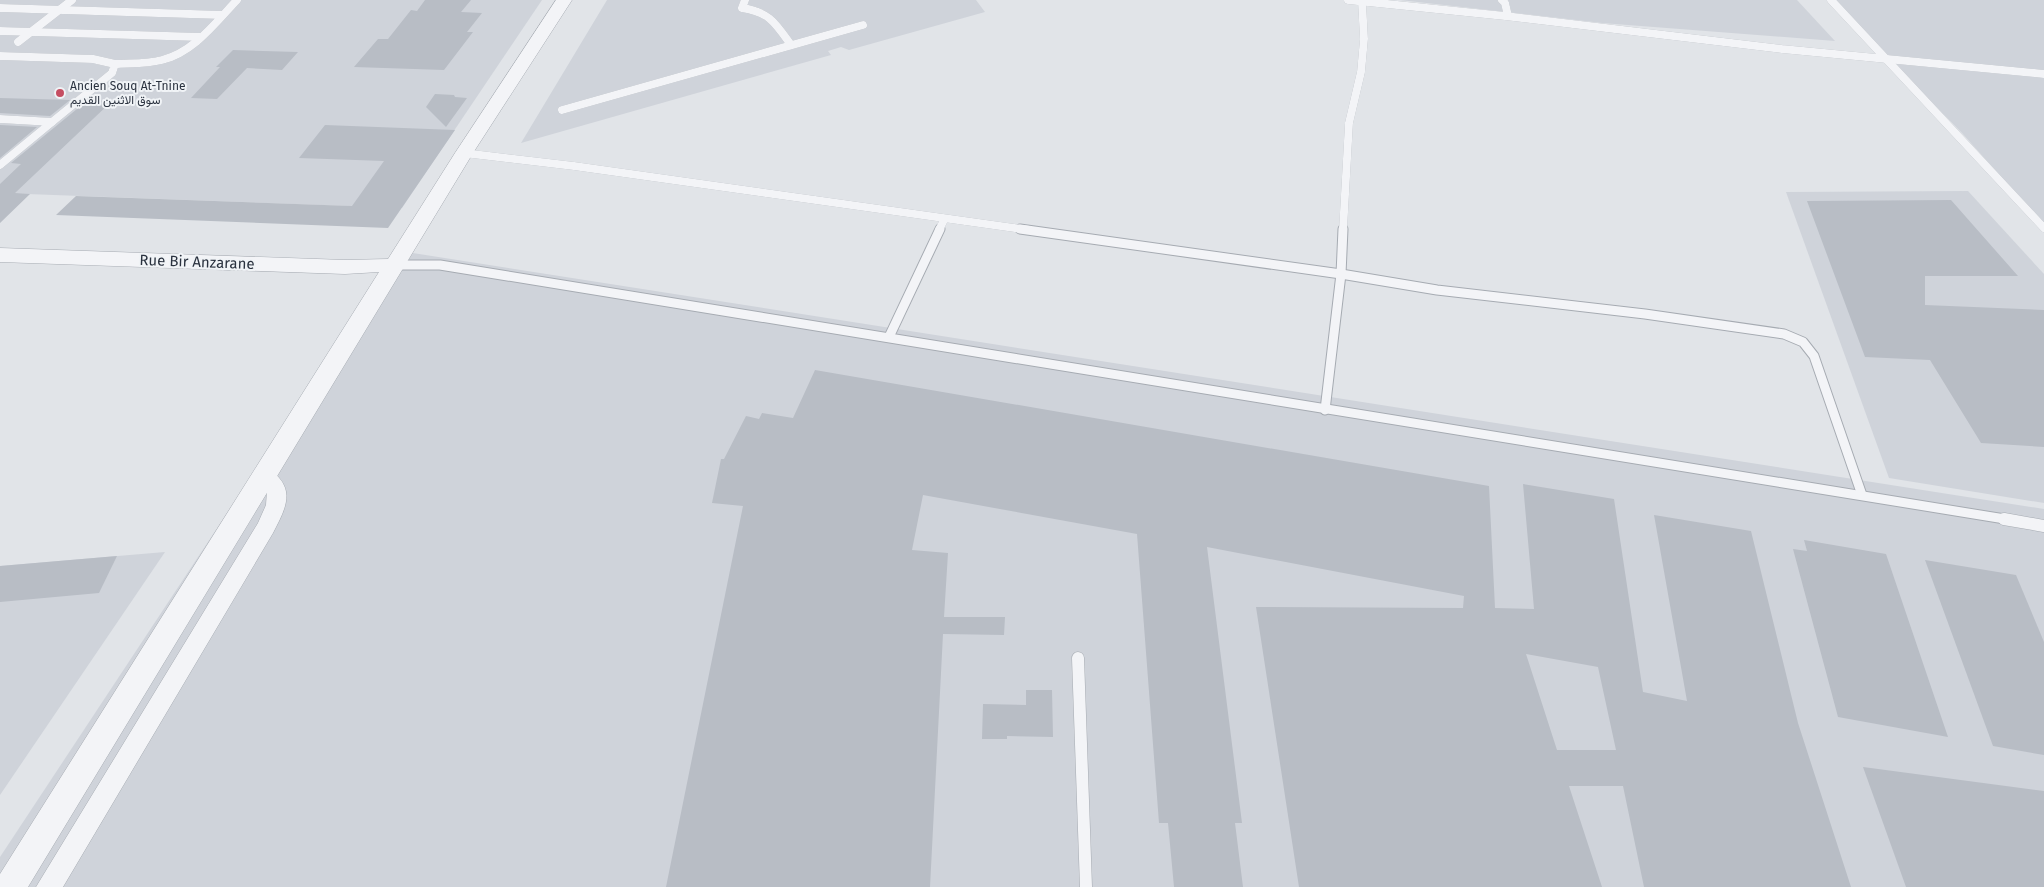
<svg xmlns="http://www.w3.org/2000/svg" width="2044" height="887" font-family="'Fira Sans',Vazirmatn,sans-serif">
<rect width="100%" height="100%" fill="#e1e4e8"/>
<g fill="#cfd3da">
<path d="M0,0H542L402,208L0,193Z"/>
<path d="M607,0H976L985,12L849,50L841,47L828,51L831,55L521,143Z"/>
<path d="M1400,0H1797L1835,41L1602,23Z"/>
<path d="M1831,0H2044V225L1962,133Z"/>
<path d="M1968,191L2044,274V503L1889,478L1786,192Z"/>
<path d="M400,251L2044,509V887H0V857Z"/>
<path d="M165,552L0,795V566Z"/>
</g>
<g fill="#b8bdc5" fill-rule="evenodd">
<path d="M425,0H471L461,12L482,13L467,32H473L444,70L354,67L378,39H388L411,10L417,11Z"/>
<path d="M233,50L298,52L282,70L247,68L217,99L191,98L220,67H216Z"/>
<path d="M435,94L454,95L455,97L467,98L446,127L426,107Z"/>
<path d="M0,98L70,100L50,116L0,113Z"/>
<path d="M88,100L112,101L15,193L30,194L0,223V184L21,164L11,163Z"/>
<path d="M0,125L37,127L0,158Z"/>
<path d="M325,125L455,130L388,228L56,215L76,196L352,206L384,161L299,158Z"/>
<path d="M1951,200L2018,276H1925V305L2044,310V447L1981,443L1930,360L1865,357L1807,201Z"/>
<path d="M815,370L1489,486L1495,608L1534,609L1523,484L1614,499L1643,692L1687,701L1654,515L1751,531L1798,723L1851,887H1644L1623,786H1569L1602,887H1299L1256,607L1463,608L1464,596L1207,547L1242,823H1235L1243,887H1174L1168,823H1159L1137,534L923,495L912,550L948,553L944,617H1005L1004,635L943,634L930,887H666L743,506L712,503L721,459H724L746,416L759,419L762,413L793,418ZM1526,654L1598,667L1616,750H1557Z"/>
<path d="M1804,540L1886,554L1948,737L1838,717L1793,549L1807,551Z"/>
<path d="M117,556L99,593L0,602V566Z"/>
<path d="M1925,560L2016,575L2044,642V755L1993,746Z"/>
<path d="M1026,690H1052L1053,737L1007,736V739H982L983,704L1026,705Z"/>
<path d="M1863,767L2044,791V887H1906Z"/>
</g>
<g fill="none" stroke-linecap="round" stroke-linejoin="round">
<g stroke="#a6abb2" stroke-width="8">
<g id="service-far2">
<path d="M745,0L742,8C770,12 776,24 791,45"/>
<path d="M1348,0L1505,16L1782,49L2044,74"/>
<path d="M1502,0L1505,3L1508,16"/>
<path d="M1831,0L2044,228"/>
<path d="M0,8L222,15"/>
<path d="M0,31L200,37"/>
<path d="M18,42L72,0"/>
<path d="M0,56L93,59L115,64L112,73L52,122"/>
<path d="M115,64C131,63 147,64 162,60C194,52 215,23 237,0"/>
<path d="M562,110L863,25"/>
<path d="M0,119L52,122L0,165"/>
<path d="M464,153L574,166L1029,230"/>
<path d="M939,230L944,220"/>
<path d="M1343,230L1349,123L1361,72L1364,39L1362,2"/>
</g>
</g>
<g stroke="#a6abb2" stroke-width="11">
<g id="service-far1">
<path d="M1020,229L1341,274L1437,290L1645,314L1784,334L1803,342L1814,356L1862,495"/>
<path d="M395,265H440L2011,520"/>
<path d="M889,337L940,229"/>
<path d="M1325,410L1341,274L1343,229"/>
</g>
</g>
<g stroke="#a6abb2" stroke-width="13">
<g id="service">
<path d="M2004,519L2044,526"/>
<path d="M1078,658L1086,887"/>
</g>
</g>
<g stroke="#a6abb2" stroke-width="1">
<path id="minor" d="M265,467C272,469 275,473 280,479C294,496 282,515 273,533L63,887H36L258,523L266,505L267,491L255,474L258,469Z"/>
</g>
<g stroke="#a6abb2" stroke-width="1">
<path id="tertiary" d="M556,0H572L473,153L28,887H0V874L379,272L345,274L0,262V248L345,260L388,259L455,153Z"/>
</g>
<use href="#service-far2" stroke="#f3f4f7" stroke-width="8"/>
<use href="#service-far1" stroke="#f3f4f7" stroke-width="9"/>
<use href="#service" stroke="#f3f4f7" stroke-width="12"/>
<use href="#minor" fill="#f3f4f7" fill-rule="evenodd"/>
<use href="#tertiary" fill="#f3f4f7" fill-rule="evenodd"/>
</g>
<circle fill="#c54e62" stroke="#f0f3f6" stroke-width="2" cx="60" cy="93" r="5"/>
<g text-anchor="middle" stroke-width="4" stroke-linejoin="round" paint-order="stroke">
<g font-size="12" fill="#2a323f" stroke="#f0f3f6" text-anchor="start">
<text x="70" y="90">Ancien Souq At-Tnine<tspan x="70" dy="14">سوق الاثنين القديم</tspan></text>
</g>
<g font-size="15" fill="#2a323f" stroke="#f0f3f6">
<text transform="translate(197 262) rotate(2)" y="5">Rue Bir Anzarane</text>
</g>
</g>
</svg>
